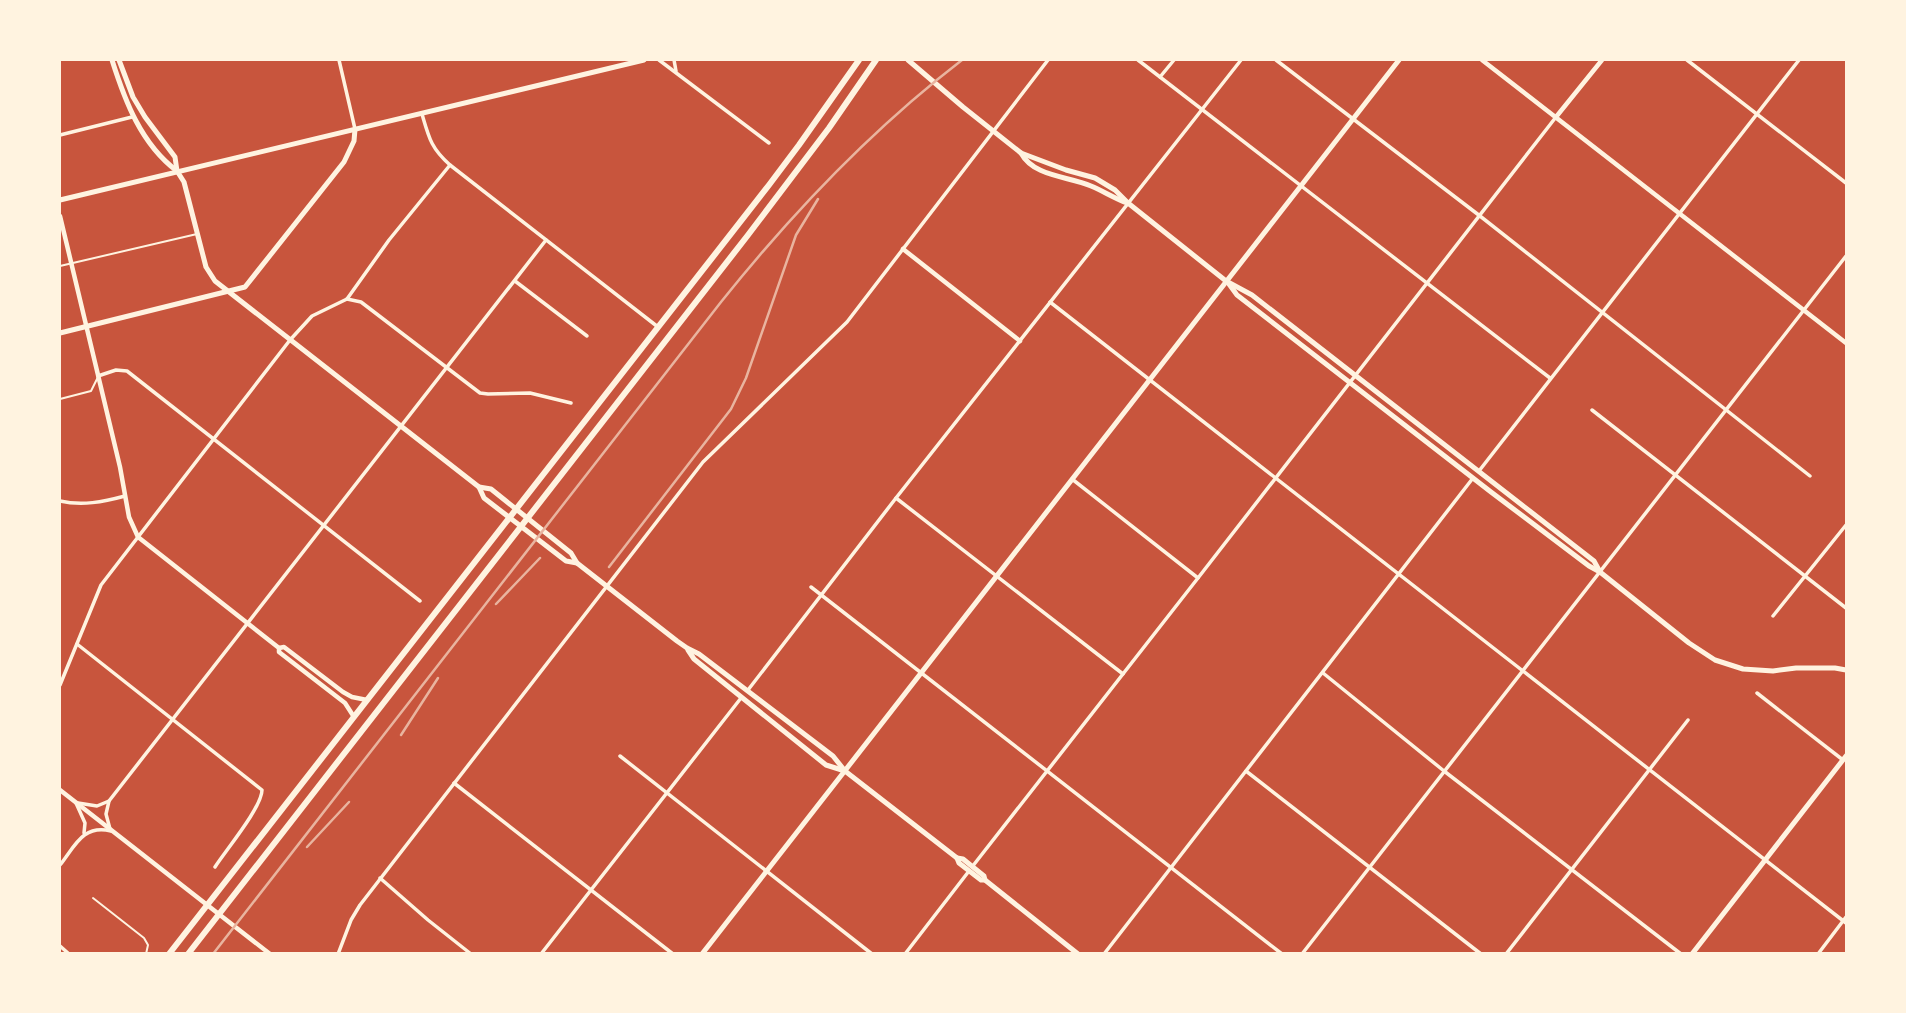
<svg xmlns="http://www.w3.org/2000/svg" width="1906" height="1013" font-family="Roboto,sans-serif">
<rect width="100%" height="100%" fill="#c8553d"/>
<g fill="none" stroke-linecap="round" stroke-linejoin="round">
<g stroke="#fff3e0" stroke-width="2">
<path d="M60,266L197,234"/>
<path d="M60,399L91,391L98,377"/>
<path d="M93,898L144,938L148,945L146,954"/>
</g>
<g stroke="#fff3e0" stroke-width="3.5">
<path d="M339,60L355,129"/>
<path d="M659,60L769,143"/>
<path d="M674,60L676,71"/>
<path d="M1138,60L1550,378"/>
<path d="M1276,60L1480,216L1810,476"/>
<path d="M1687,60L1846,183"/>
<path d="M1160,77L1174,60"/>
<path d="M422,114C429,138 431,148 450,165L658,327"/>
<path d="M60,135L132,117"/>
<path d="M515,281L587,336"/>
<path d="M347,299L361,302L480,393L488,394L530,393L571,403"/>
<path d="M1050,302L1846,923"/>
<path d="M98,376L116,370L127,371L420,601"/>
<path d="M1592,410L1846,608"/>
<path d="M1479,471L1799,60"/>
<path d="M1072,479L1198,578"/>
<path d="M896,498L1123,674"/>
<path d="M60,501C82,506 103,502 125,496"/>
<path d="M811,587L1282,954"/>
<path d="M1773,616L1846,525"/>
<path d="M77,644L262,790C262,807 226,850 215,867"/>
<path d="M1323,673L1444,771L1681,954"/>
<path d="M60,685L101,585L290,340L312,316L347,299L389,240L450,165"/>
<path d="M748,690L896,498L1241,60"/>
<path d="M1757,693L1843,760"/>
<path d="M620,756L872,954"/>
<path d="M1246,771L1481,954"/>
<path d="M454,783L673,954"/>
<path d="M76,803L85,823L84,833"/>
<path d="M78,803L97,806L109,801"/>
<path d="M110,829L106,814L109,801L546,240"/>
<path d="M60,865C75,846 83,824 111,831"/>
<path d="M972,867L1198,578L1556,117"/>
<path d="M380,878L428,920L471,954"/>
<path d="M60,946L69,954"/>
<path d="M338,954L351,920L360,905L703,462L847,322L1048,60"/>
<path d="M541,954L741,698"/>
<path d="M905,954L969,871"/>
<path d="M1104,954L1473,478"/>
<path d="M1302,954L1846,256"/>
<path d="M1506,954L1688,720"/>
<path d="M1818,954L1846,917"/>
</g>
<g stroke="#fff3e0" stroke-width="4.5">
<path d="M1482,60L1846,343"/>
<path d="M1556,117L1602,60"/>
<path d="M60,216L120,467L129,517L138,537L279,648V652L345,703L354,717"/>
<path d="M903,249L1020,341"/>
<path d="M279,648L284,647L343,692L352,697L367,700"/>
<path d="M60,790L270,954"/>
</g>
<g stroke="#fff3e0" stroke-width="5">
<path d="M112,60C125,101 141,144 177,171"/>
<path d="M119,60L133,97L145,117L175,157L177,171L184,182L206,267L215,281L479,487L484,498L566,561L577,563"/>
<path d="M908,60L963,107L1021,153L1066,170L1095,178L1115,190L1128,203L1226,281L1252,295L1594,561L1600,572"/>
<path d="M1021,153C1034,177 1068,176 1091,186C1103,191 1114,198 1127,203"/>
<path d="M60,200L644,60"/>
<path d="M1229,284L1237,295L1491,492L1589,566L1600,572L1689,643L1715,660L1743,669L1773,671L1796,668H1835L1846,670"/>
<path d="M60,333L245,287L344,162L354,141L355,129"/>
<path d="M479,487L491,489L571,553L577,563L677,641L687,648L699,654L833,756L845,771"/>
<path d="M688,650L694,659L826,765L845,771"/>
<path d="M1692,954L1846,756"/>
</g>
<g stroke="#fff3e0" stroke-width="5">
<path d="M845,771L957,858L959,863L981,880H985L1078,954"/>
<path d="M957,858L963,859L984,876L985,880"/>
<path d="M702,954L1399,60"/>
</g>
<g stroke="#fff3e0" stroke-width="6">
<path d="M169,954L769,185L799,145L859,60"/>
<path d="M188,954L748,235L829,128L876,60"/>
</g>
<g stroke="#e9b49f" stroke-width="2.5">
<path d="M609,567L731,409L746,378L796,235L818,199"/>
<path d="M496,604L540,558"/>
<path d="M401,735L438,678"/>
<path d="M307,847L349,802"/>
<path d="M213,954L721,302C793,212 871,130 962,60"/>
</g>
</g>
<rect width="1906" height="1013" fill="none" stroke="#fff3e0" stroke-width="122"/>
</svg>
